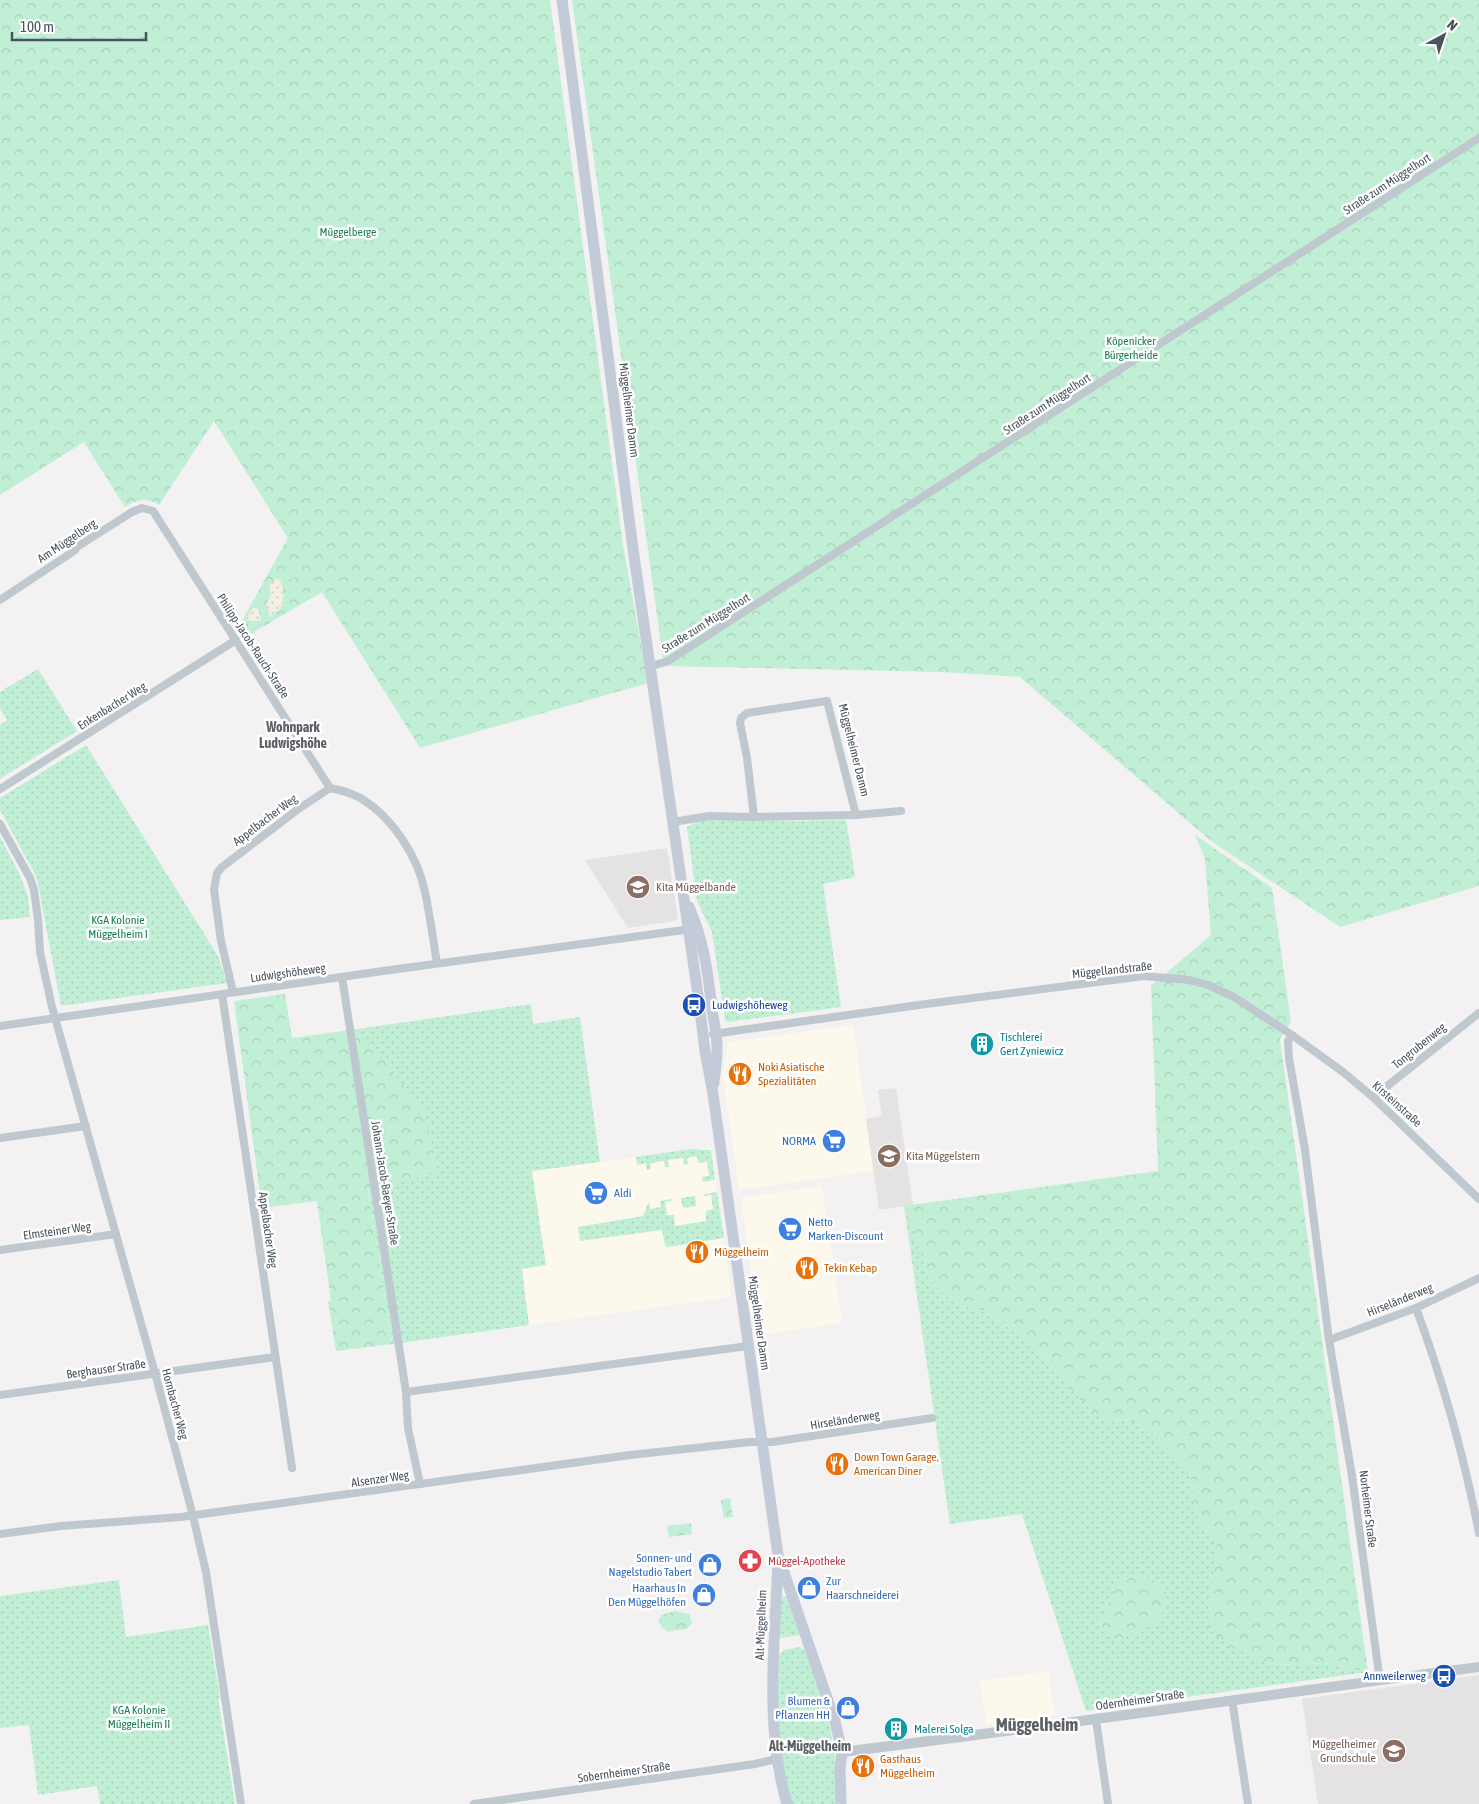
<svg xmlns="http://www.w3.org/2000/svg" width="1479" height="1804" font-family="'Asap Condensed',sans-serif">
<defs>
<pattern id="grass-dots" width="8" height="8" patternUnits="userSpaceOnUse" patternTransform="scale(1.25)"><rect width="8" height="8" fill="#c1efd6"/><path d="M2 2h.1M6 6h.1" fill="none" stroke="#a7cfba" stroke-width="1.8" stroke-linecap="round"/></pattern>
<pattern id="forest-crowns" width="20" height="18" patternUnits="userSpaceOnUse" patternTransform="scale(1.25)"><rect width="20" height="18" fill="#c1efd6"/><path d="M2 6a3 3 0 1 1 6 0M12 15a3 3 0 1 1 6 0" fill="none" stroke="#a7cfba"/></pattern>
<pattern id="sand-dots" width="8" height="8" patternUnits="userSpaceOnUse" patternTransform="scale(1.25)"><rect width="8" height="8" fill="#f3efe2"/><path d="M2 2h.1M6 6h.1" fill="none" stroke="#d2cfc4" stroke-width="1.8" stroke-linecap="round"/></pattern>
</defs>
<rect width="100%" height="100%" fill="#f3f1f1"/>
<g fill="#fcf8ec">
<path d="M853,1025L874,1171L739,1190L723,1076L728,1042Z"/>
<path d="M711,1147L732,1297L529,1325L522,1269L545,1264L532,1171Z"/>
<path d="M822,1186L842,1323L760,1335L741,1198Z"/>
<path d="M1048,1671L1055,1715L986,1725L980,1681Z"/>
</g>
<g fill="#e4e2e3">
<path d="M667,848L678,918L674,921L628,928L585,860Z"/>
<path d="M896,1088L913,1205L879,1210L866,1119L882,1116L878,1090Z"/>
<path d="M1479,1675V1804H1318L1302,1699Z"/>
</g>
<g fill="url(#grass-dots)" fill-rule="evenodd">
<path d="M38,669L77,731L0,779V725L7,720L0,708V692Z"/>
<path d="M86,745L218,956L227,983L61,1006L37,878L0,810V798Z"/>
<path d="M712,819L786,821L846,820L855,877L823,884L841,1007L728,1022L725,1020L712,932L697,901L687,827L699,821Z"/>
<path d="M0,837L19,873L28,897L30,917L0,920Z"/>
<path d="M531,1004L533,1024L580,1017L600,1162L532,1171L546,1265L522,1269L529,1325L392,1344L368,1189L438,1172L358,1029Z"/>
<path d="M691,1149L711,1150L715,1180L703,1182L702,1177L709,1176L707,1162L698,1163L697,1156L687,1158L688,1164L684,1165L683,1158L668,1160L669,1167H665L664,1161L650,1163L651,1169L647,1170L646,1163L637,1165L636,1157Z"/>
<path d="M717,1192L724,1238L668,1247L665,1246L662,1230L580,1241L578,1227L643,1216L649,1201L650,1209L661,1207L660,1201L671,1199L672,1201L665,1202L667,1215H674L675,1226L706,1221V1211L713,1209L711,1195L704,1196V1194Z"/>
<path d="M695,1196L696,1206L683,1208L681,1198Z"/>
<path d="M904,1206L931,1281L956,1305L984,1310L1037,1348L1066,1385L1100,1418L1129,1420L1153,1433L1189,1470L1197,1516L1217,1546L1271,1665L1325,1663L1368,1672L1086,1711L1022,1514L950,1524ZM1111,1595L1106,1633L1100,1622Z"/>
<path d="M119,1580L126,1637L208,1625L220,1698H218L235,1804H100L97,1786L38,1795L29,1725L0,1728V1596Z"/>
<path d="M786,1596L800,1635L781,1638L779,1637L782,1597Z"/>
<path d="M799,1647L805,1650L829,1720L838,1774L840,1804H790L776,1726L779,1664V1656L784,1650Z"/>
</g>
<g fill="url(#forest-crowns)">
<path d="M0,0H550L623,545L648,683L420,748L322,592L244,638L238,628L288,538L214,421L159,505C146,497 138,499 125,507L84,442L0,495Z"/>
<path d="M572,0H1479V886L1340,927L1211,841L1020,677L942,672L664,666Z"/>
<path d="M1195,835L1272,888L1291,1022L1280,1039L1368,1672L1325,1663L1271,1665L1229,1646L1209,1629L1211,1589L1217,1546L1197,1516L1189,1470L1153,1433L1129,1420L1100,1418L1066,1385L1037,1348L984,1310L956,1305L931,1281L904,1206L1158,1171L1151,986L1211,935L1205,859Z"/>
<path d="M285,994L292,1038L358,1029L424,1111L438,1172L368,1190L392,1344L336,1351L328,1301H331L317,1201L262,1208L234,1001Z"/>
<path d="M730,1498L733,1517L724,1518L721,1500Z"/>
<path d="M691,1523L692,1534L669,1537L667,1526Z"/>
<path d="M1144,1575L1157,1583L1166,1593L1167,1606L1156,1622L1118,1640L1106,1633L1100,1622L1111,1595L1125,1577Z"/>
<path d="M675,1611L689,1614L692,1622C687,1633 678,1628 668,1632L662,1627L658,1621L661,1615Z"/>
</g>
<g fill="url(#sand-dots)">
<path d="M278,577C285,589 286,600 278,612L276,611L270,617L266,604C270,598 272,594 269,586Z"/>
<path d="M253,608H258L261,620L253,621L246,619Z"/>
</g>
<path fill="#c1efd6" d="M291,566L297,576L288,581L283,573Z"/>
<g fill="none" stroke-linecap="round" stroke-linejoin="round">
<g stroke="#bfc7cf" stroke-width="8">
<path d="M0,600L74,551L77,547L132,512L142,508L153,511L330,788C341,790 352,793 362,799C393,818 418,857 425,892C430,915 433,940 437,963"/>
<path d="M649,667L668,661L1479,138"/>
<path d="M0,789L236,640"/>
<path d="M754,817L747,758L740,723L741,718L747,713L827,701L856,815"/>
<path d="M673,822L709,816L754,817L856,815L901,811"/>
<path d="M0,824L30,878L34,890L38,919L40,952L52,1007L155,1373L193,1516L206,1572L241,1804"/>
<path d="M342,977L406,1392L408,1428L420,1484"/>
<path d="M233,992L221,941L214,890L217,873L222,867L297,810L330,788"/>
<path d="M222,994L292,1468"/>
<path d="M0,1026L383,971L691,929"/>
<path d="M713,1034L926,1004L1144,976L1190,980L1208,985L1234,997L1292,1035L1343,1072L1374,1098L1479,1199"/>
<path d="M1292,1035L1288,1041L1289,1058L1305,1150L1329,1340L1352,1476L1380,1681"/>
<path d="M1374,1098L1381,1091L1479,1013"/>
<path d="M0,1138L86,1126"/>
<path d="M0,1250L116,1234"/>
<path d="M1416,1308C1443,1381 1464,1456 1479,1533"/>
<path d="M1329,1340L1416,1308L1479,1278"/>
<path d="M406,1392L748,1346"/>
<path d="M0,1395L275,1357"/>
<path d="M0,1534L61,1526L181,1517L630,1455L750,1442H772L932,1418"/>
<path d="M1232,1700L1248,1804"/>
<path d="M1096,1720L1108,1804"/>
<path d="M474,1804L755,1764L776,1759"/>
</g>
<path stroke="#bfc7cf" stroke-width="10" d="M842,1752C1055,1726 1267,1695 1479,1667"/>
<g stroke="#c2cbd7" stroke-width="11">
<path d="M562,0L633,549L698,995L705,1051L713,1094L778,1555L835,1721L842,1752L840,1769L841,1804"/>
<path d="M689,907C704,941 708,973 712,1009C714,1022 717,1035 717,1048C717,1060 715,1071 714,1083"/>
<path d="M778,1562C775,1642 764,1726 787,1804"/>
</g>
</g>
<defs>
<g id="school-disc" transform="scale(1.25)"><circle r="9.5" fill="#8d6e63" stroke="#fff"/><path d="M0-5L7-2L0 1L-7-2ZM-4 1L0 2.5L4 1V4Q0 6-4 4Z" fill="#fff"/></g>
<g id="bus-disc" transform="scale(1.25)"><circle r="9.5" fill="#1a4fb4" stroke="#fff"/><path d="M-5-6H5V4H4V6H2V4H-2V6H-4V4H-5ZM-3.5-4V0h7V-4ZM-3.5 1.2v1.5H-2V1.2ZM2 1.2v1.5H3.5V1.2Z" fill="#fff"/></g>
<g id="building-disc" transform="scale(1.25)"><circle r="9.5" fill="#0f9aa8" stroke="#fff"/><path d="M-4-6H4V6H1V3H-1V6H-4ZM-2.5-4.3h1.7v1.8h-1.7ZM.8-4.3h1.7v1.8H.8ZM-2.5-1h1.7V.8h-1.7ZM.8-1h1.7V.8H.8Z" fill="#fff"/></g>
<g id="restaurant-disc" transform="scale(1.25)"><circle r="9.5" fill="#e8710a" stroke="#fff"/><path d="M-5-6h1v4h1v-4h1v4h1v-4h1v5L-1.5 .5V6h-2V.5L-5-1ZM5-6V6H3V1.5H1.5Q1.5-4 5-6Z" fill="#fff"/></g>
<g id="supermarket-disc" transform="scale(1.25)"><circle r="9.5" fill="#3f7fe0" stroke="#fff"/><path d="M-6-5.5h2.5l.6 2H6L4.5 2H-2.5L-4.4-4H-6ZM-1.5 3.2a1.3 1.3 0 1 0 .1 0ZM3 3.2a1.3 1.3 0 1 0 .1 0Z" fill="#fff"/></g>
<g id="pharmacy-disc" transform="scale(1.25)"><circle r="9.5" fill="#e0444e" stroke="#fff"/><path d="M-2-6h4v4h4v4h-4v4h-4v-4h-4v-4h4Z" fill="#fff"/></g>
<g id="shop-disc" transform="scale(1.25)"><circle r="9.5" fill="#3f7fe0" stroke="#fff"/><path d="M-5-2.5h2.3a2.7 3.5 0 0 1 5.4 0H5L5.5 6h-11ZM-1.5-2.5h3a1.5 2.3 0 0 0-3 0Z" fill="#fff"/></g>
</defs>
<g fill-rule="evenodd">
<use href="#school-disc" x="638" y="887"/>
<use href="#bus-disc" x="694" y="1005"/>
<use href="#building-disc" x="982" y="1044"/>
<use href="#restaurant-disc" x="740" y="1074"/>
<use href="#supermarket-disc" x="834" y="1141"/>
<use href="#school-disc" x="889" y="1156"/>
<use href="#supermarket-disc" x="596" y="1193"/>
<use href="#supermarket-disc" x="790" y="1229"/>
<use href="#restaurant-disc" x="697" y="1252"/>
<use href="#restaurant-disc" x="807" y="1268"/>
<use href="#restaurant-disc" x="837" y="1464"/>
<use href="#pharmacy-disc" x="750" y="1561"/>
<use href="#shop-disc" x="710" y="1565"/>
<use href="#shop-disc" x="809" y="1588"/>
<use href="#shop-disc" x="704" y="1595"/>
<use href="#bus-disc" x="1444" y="1676"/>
<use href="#shop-disc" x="848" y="1708"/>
<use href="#building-disc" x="896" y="1729"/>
<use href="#school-disc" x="1394" y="1751"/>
<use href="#restaurant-disc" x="863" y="1766"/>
</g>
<g text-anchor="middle" stroke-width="5" stroke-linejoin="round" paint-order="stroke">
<g font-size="12" fill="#49535e" stroke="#fff">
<text transform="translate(1387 184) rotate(-33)" y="4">Straße zum Müggelhort</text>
<text transform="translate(1047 404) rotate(-33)" y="4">Straße zum Müggelhort</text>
<text transform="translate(629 410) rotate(83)" y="4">Müggelheimer Damm</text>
<text transform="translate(67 541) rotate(-34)" y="4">Am Müggelberg</text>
<text transform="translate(706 623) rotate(-32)" y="4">Straße zum Müggelhort</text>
<text transform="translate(253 646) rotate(57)" y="4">Philipp-Jacob-Rauch-Straße</text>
<text transform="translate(112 706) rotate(-32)" y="4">Enkenbacher Weg</text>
<text transform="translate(854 750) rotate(76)" y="4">Müggelheimer Damm</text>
<text transform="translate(265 820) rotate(-37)" y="4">Appelbacher Weg</text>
<text transform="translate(1112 970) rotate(-6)" y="4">Müggellandstraße</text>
<text transform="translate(288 973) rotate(-8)" y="4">Ludwigshöheweg</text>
<text transform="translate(1419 1046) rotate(-39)" y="4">Tongrubenweg</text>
<text transform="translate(1397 1104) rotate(42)" y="4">Kirsteinstraße</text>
<text transform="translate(385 1183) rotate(81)" y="4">Johann-Jacob-Baeyer-Straße</text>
<text transform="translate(268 1230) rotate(82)" y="4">Appelbacher Weg</text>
<text transform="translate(57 1231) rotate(-8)" y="4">Elmsteiner Weg</text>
<text transform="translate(1400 1300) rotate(-22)" y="4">Hirseländerweg</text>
<text transform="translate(759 1323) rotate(82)" y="4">Müggelheimer Damm</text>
<text transform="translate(106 1369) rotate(-8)" y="4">Berghauser Straße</text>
<text transform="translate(175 1404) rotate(75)" y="4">Hornbacher Weg</text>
<text transform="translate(845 1420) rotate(-9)" y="4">Hirseländerweg</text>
<text transform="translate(380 1479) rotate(-8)" y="4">Alsenzer Weg</text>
<text transform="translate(1368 1509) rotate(83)" y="4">Norheimer Straße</text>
<text transform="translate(761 1625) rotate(-88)" y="4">Alt-Müggelheim</text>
<text transform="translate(1140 1700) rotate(-8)" y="4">Odernheimer Straße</text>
<text transform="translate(624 1772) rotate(-8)" y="4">Sobernheimer Straße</text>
</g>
<g font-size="12" fill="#197f53" stroke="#fff">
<text x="348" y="236">Müggelberge</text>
<text x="1131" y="345">Köpenicker<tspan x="1131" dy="14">Bürgerheide</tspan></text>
<text x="118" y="924">KGA Kolonie<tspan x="118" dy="14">Müggelheim I</tspan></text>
<text x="139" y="1714">KGA Kolonie<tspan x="139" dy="14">Müggelheim II</tspan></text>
</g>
<g font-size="12" fill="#785e54" stroke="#fff" text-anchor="start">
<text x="656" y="891">Kita Müggelbande</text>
<text x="906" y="1160">Kita Müggelstern</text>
<text x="1376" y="1748" text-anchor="end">Müggelheimer<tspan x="1376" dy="14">Grundschule</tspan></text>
</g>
<g font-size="12" fill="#164399" stroke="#fff" text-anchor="start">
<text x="712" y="1009">Ludwigshöheweg</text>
<text x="1426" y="1680" text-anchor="end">Annweilerweg</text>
</g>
<g font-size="12" fill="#0d838f" stroke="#fff" text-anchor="start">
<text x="1000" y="1041">Tischlerei<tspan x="1000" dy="14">Gert Zyniewicz</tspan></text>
<text x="914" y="1733">Malerei Solga</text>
</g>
<g font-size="12" fill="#c56008" stroke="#fff" text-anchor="start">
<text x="758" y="1071">Noki Asiatische<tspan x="758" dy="14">Spezialitäten</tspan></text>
<text x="714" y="1256">Müggelheim</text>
<text x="824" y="1272">Tekin Kebap</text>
<text x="854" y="1461">Down Town Garage,<tspan x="854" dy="14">American Diner</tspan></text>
<text x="880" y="1763">Gasthaus<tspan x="880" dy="14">Müggelheim</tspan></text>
</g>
<g font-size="12" fill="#366cbe" stroke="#fff" text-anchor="end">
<text x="816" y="1145">NORMA</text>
<text x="614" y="1197" text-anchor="start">Aldi</text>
<text x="808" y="1226" text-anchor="start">Netto<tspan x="808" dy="14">Marken-Discount</tspan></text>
<text x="692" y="1562">Sonnen- und<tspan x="692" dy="14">Nagelstudio Tabert</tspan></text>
<text x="826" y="1585" text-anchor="start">Zur<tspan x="826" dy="14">Haarschneiderei</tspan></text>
<text x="686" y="1592">Haarhaus In<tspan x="686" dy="14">Den Müggelhöfen</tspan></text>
<text x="830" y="1705">Blumen &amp;<tspan x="830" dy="14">Pflanzen HH</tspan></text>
</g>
<g font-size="12" fill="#be3a42" stroke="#fff" text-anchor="start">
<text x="768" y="1565">Müggel-Apotheke</text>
</g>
<g font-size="14" font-weight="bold" fill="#5d6066" stroke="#fff">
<text x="293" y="732">Wohnpark<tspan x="293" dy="16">Ludwigshöhe</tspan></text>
<text x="810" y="1751">Alt-Müggelheim</text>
</g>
<g font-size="18" font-weight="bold" fill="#5d6066" stroke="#fff">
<text x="1037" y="1731">Müggelheim</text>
</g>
</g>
<g transform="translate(1444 35) rotate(40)" stroke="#ffffff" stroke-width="4" paint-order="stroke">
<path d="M0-4L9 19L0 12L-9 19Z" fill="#49535e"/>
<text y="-8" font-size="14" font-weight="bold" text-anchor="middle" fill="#49535e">N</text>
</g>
<path d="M12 32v8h134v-8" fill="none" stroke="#49535e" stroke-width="2.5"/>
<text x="20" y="32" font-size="15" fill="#49535e" stroke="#ffffff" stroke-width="4" paint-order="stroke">100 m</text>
</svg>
